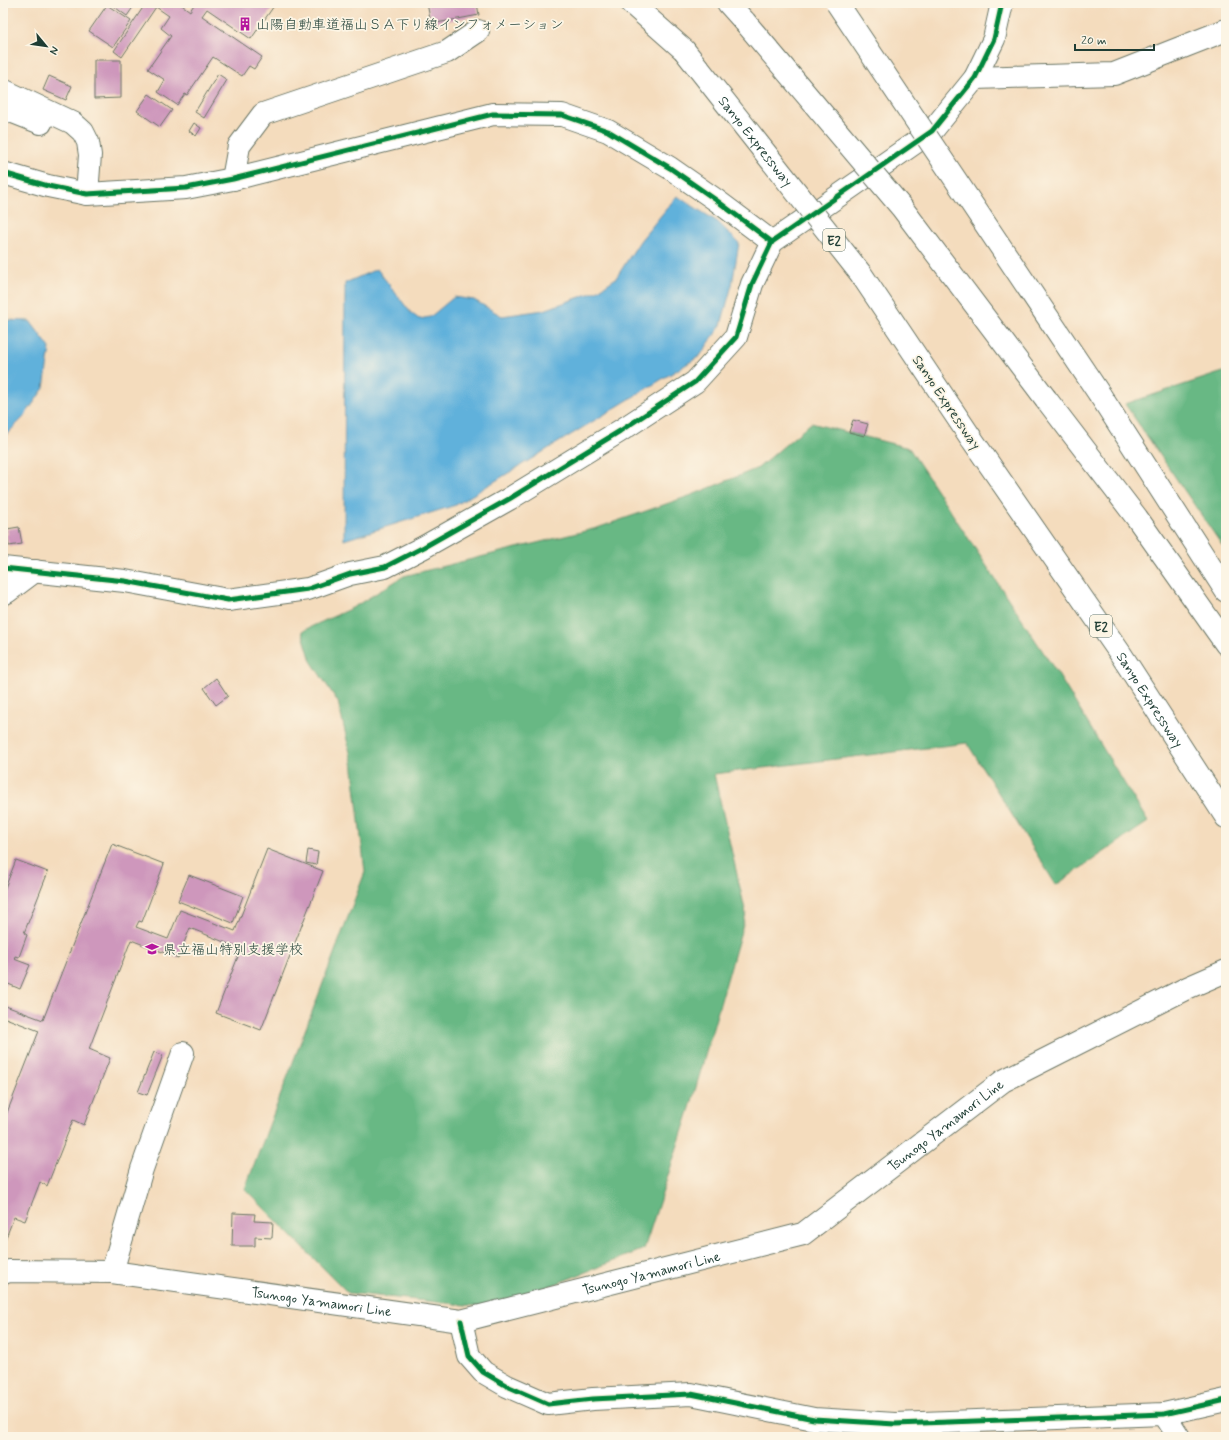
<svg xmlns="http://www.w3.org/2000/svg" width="1229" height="1440" font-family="Mynerve,'Klee One',sans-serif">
<rect width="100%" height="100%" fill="#fcf5e5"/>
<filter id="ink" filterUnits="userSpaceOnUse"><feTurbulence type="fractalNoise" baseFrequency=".025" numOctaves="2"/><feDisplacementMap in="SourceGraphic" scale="8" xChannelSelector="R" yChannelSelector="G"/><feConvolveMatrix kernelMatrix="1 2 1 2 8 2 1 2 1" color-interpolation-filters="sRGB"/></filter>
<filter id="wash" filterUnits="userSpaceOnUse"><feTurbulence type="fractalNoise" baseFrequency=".012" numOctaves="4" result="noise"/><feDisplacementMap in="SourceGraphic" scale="16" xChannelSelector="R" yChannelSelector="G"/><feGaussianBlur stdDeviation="0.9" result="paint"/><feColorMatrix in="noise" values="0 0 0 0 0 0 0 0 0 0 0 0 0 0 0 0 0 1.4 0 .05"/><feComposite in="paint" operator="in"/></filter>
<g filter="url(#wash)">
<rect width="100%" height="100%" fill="#f4dcbd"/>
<g fill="#68b884" stroke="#447a5c">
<path d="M1226,371V551L1125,404Z"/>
<path d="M811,423L909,448L1059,676L1148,822L1056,885L967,743L714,774L746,914L690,1108L644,1249L495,1308L348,1293L245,1189L365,872L352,761L338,702L311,661L302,631L354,607L404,576L597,528L692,495L758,468Z"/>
</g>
<g fill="#61b1db" stroke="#407788">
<path d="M677,196L718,222L739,243L732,285L721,325L700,356L456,505L344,540L345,283L377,269L411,313L419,319L430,317L454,297L474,300L502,316L544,310L597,291L616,278L640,241Z"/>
<path d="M3,320L30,321L50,348L44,388L23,418L3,438Z"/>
</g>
<g id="blocks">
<g fill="#ce97bc">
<path d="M109,3H136L127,16Z"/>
<path d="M146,3H179L190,11L195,3H276L251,39L207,9L202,16L262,57L254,69L249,66L242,76L213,57L187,95L185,94L177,105L158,92L165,80L148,69L171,36L161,28L169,16L156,7L122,57L114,51Z"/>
<path d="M427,3H477L479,15L431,24Z"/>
<path d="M107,5L131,21L113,47L89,31Z"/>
<path d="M94,60H121V98L94,99Z"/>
<path d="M218,74L227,80L204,118L195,112Z"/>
<path d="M49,76L72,86L66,100L43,90Z"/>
<path d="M149,94L172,110L160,127L137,111Z"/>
<path d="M194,123L201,128L196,136L189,131Z"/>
<path d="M853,420L868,424L864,436L849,432Z"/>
<path d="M19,527L22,544L9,546L6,535L8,534L7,529Z"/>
<path d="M216,678L228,696L216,705L204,688Z"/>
<path d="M112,844L164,864L142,922L139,921L136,927L168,939L180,910L235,931L267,849L323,871L261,1030L216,1013L241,949L190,928L178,958L131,940L89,1049L110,1058L84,1125L73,1120L47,1186L40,1182L25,1221L14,1217L3,1245V1123L39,1031L3,1017V1005L43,1020Z"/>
<path d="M308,850L318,852L316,865L306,863Z"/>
<path d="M16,860L48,872L24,933L27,935L19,957L15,956L14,959L30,965L20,989L6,983L3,990V893Z"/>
<path d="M189,875L243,896L233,923L178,901Z"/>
<path d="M154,1052L163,1055L147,1095L138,1092Z"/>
<path d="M233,1213L255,1214L254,1221L273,1222L272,1238L255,1237V1246H232Z"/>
</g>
</g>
</g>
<g filter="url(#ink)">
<use href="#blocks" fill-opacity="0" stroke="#6a7564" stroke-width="1"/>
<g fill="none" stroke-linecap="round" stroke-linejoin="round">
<g stroke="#6a7564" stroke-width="24">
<g id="minor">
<path d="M975,78L1114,74L1226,30"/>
<path d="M3,173L48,186L87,194L186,188L233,179L493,114L562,115L608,131L670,168L716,200L772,242"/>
<path d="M233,179L239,146L263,114L447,52L478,31"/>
<path d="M3,568L125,581L228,600L308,589L350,574L385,567L424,547L509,499L620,431L695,382L736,337L752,284L772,242L932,131L975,78L994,39L1002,3"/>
<path d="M3,594L7,592L35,571"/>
<path d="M112,1272L142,1169L183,1053"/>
<path d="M461,1321L469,1356L483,1372L507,1386L548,1404L593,1399L691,1394L814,1419L895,1424L1164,1414L1226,1400"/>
<path d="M1164,1414L1179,1437"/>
</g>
</g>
<g stroke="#6a7564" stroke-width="24">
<g id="major">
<path id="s1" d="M3,1273L9,1271L112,1272L461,1321L803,1234L1003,1081L1187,988L1226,971"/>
</g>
</g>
<g stroke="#6a7564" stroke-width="24">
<g id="highway">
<path d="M631,3L684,50"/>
<path d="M728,3L745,22"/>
<path d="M3,90L73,123L83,132L88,142L90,155L87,194"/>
<path d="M3,108L41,123"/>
<path d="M1100,395L1226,591"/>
<path d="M1046,399L1137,518L1226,644"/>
<path id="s2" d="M971,438L1120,653L1226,817"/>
</g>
</g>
<use href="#minor" stroke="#fff" stroke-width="22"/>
<use href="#major" stroke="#fff" stroke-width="22"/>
<use href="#highway" stroke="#fff" stroke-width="22"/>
<g stroke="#6a7564" stroke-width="24" stroke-linecap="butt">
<g id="highway-bridge">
<path d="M837,3L1100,395"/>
<path d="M745,22L902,208L1046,399"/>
<path id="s3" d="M684,50L861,274L971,438"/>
</g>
</g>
<use href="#highway-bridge" stroke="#fff" stroke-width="22"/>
<g stroke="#fcf5e5" stroke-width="8">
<g id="cycleway">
<path d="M3,173L48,186L87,194L186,188L233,179L493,114L562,115L608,131L670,168L716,200L772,242"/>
<path d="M3,568L125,581L228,600L308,589L350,574L385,567L424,547L509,499L620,431L695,382L736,337L752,284L772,242L932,131L975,78L994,39L1002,3"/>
<path d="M461,1321L469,1356L483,1372L507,1386L548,1404L593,1399L691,1394L814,1419L895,1424L1164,1414L1226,1400"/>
</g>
</g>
<use href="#cycleway" stroke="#00873e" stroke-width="5"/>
</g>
</g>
<defs>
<g id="building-bare" transform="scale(1.08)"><path d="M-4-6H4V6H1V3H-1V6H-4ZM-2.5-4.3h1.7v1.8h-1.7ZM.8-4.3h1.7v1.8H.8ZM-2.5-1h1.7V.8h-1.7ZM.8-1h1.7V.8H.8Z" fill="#b5179e" stroke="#fcf5e5" stroke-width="2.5" paint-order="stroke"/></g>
<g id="school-bare" transform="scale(1.08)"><path d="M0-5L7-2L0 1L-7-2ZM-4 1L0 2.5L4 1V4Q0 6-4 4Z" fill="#b5179e" stroke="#fcf5e5" stroke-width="2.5" paint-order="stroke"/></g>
</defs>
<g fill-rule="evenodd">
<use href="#building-bare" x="245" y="24"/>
<use href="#school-bare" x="152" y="949"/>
</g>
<g text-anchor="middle" stroke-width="3.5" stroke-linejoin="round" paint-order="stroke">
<g fill="#fcf5e5" stroke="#617469" stroke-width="1">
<rect x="823" y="229" width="22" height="22" rx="3"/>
<rect x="1090" y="615" width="22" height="22" rx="3"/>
</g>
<g font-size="13" font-weight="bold" fill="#1f3d34">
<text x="834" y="245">E2</text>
<text x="1101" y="631">E2</text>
</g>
<g font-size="14" fill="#1f3d34" stroke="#fcf5e5" text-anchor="start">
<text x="256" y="29">山陽自動車道福山ＳＡ下り線インフォメーション</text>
<text x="163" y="954">県立福山特別支援学校</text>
</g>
<g font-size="14" fill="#1f3d34" stroke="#fcf5e5">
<text dy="5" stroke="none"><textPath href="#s3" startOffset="116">Sanyo Expressway</textPath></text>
<text transform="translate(947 402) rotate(56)" y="5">Sanyo Expressway</text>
<text dy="5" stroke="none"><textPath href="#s2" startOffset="317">Sanyo Expressway</textPath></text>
<text dy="5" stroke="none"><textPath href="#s1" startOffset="994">Tsunogo Yamamori Line</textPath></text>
<text dy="5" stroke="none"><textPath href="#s1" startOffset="658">Tsunogo Yamamori Line</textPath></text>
<text dy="5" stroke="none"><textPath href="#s1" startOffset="321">Tsunogo Yamamori Line</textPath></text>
</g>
</g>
<rect width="1229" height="1440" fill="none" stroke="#fcf5e5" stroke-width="16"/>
<g transform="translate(46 46) rotate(119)" stroke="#fcf5e5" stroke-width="3" paint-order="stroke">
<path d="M0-3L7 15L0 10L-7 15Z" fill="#1f3d34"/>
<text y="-6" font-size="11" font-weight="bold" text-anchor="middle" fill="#1f3d34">N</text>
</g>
<path d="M1075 44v6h79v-6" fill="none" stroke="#1f3d34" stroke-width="2"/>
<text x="1081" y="44" font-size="12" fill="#1f3d34" stroke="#fcf5e5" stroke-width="3" paint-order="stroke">20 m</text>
</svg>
